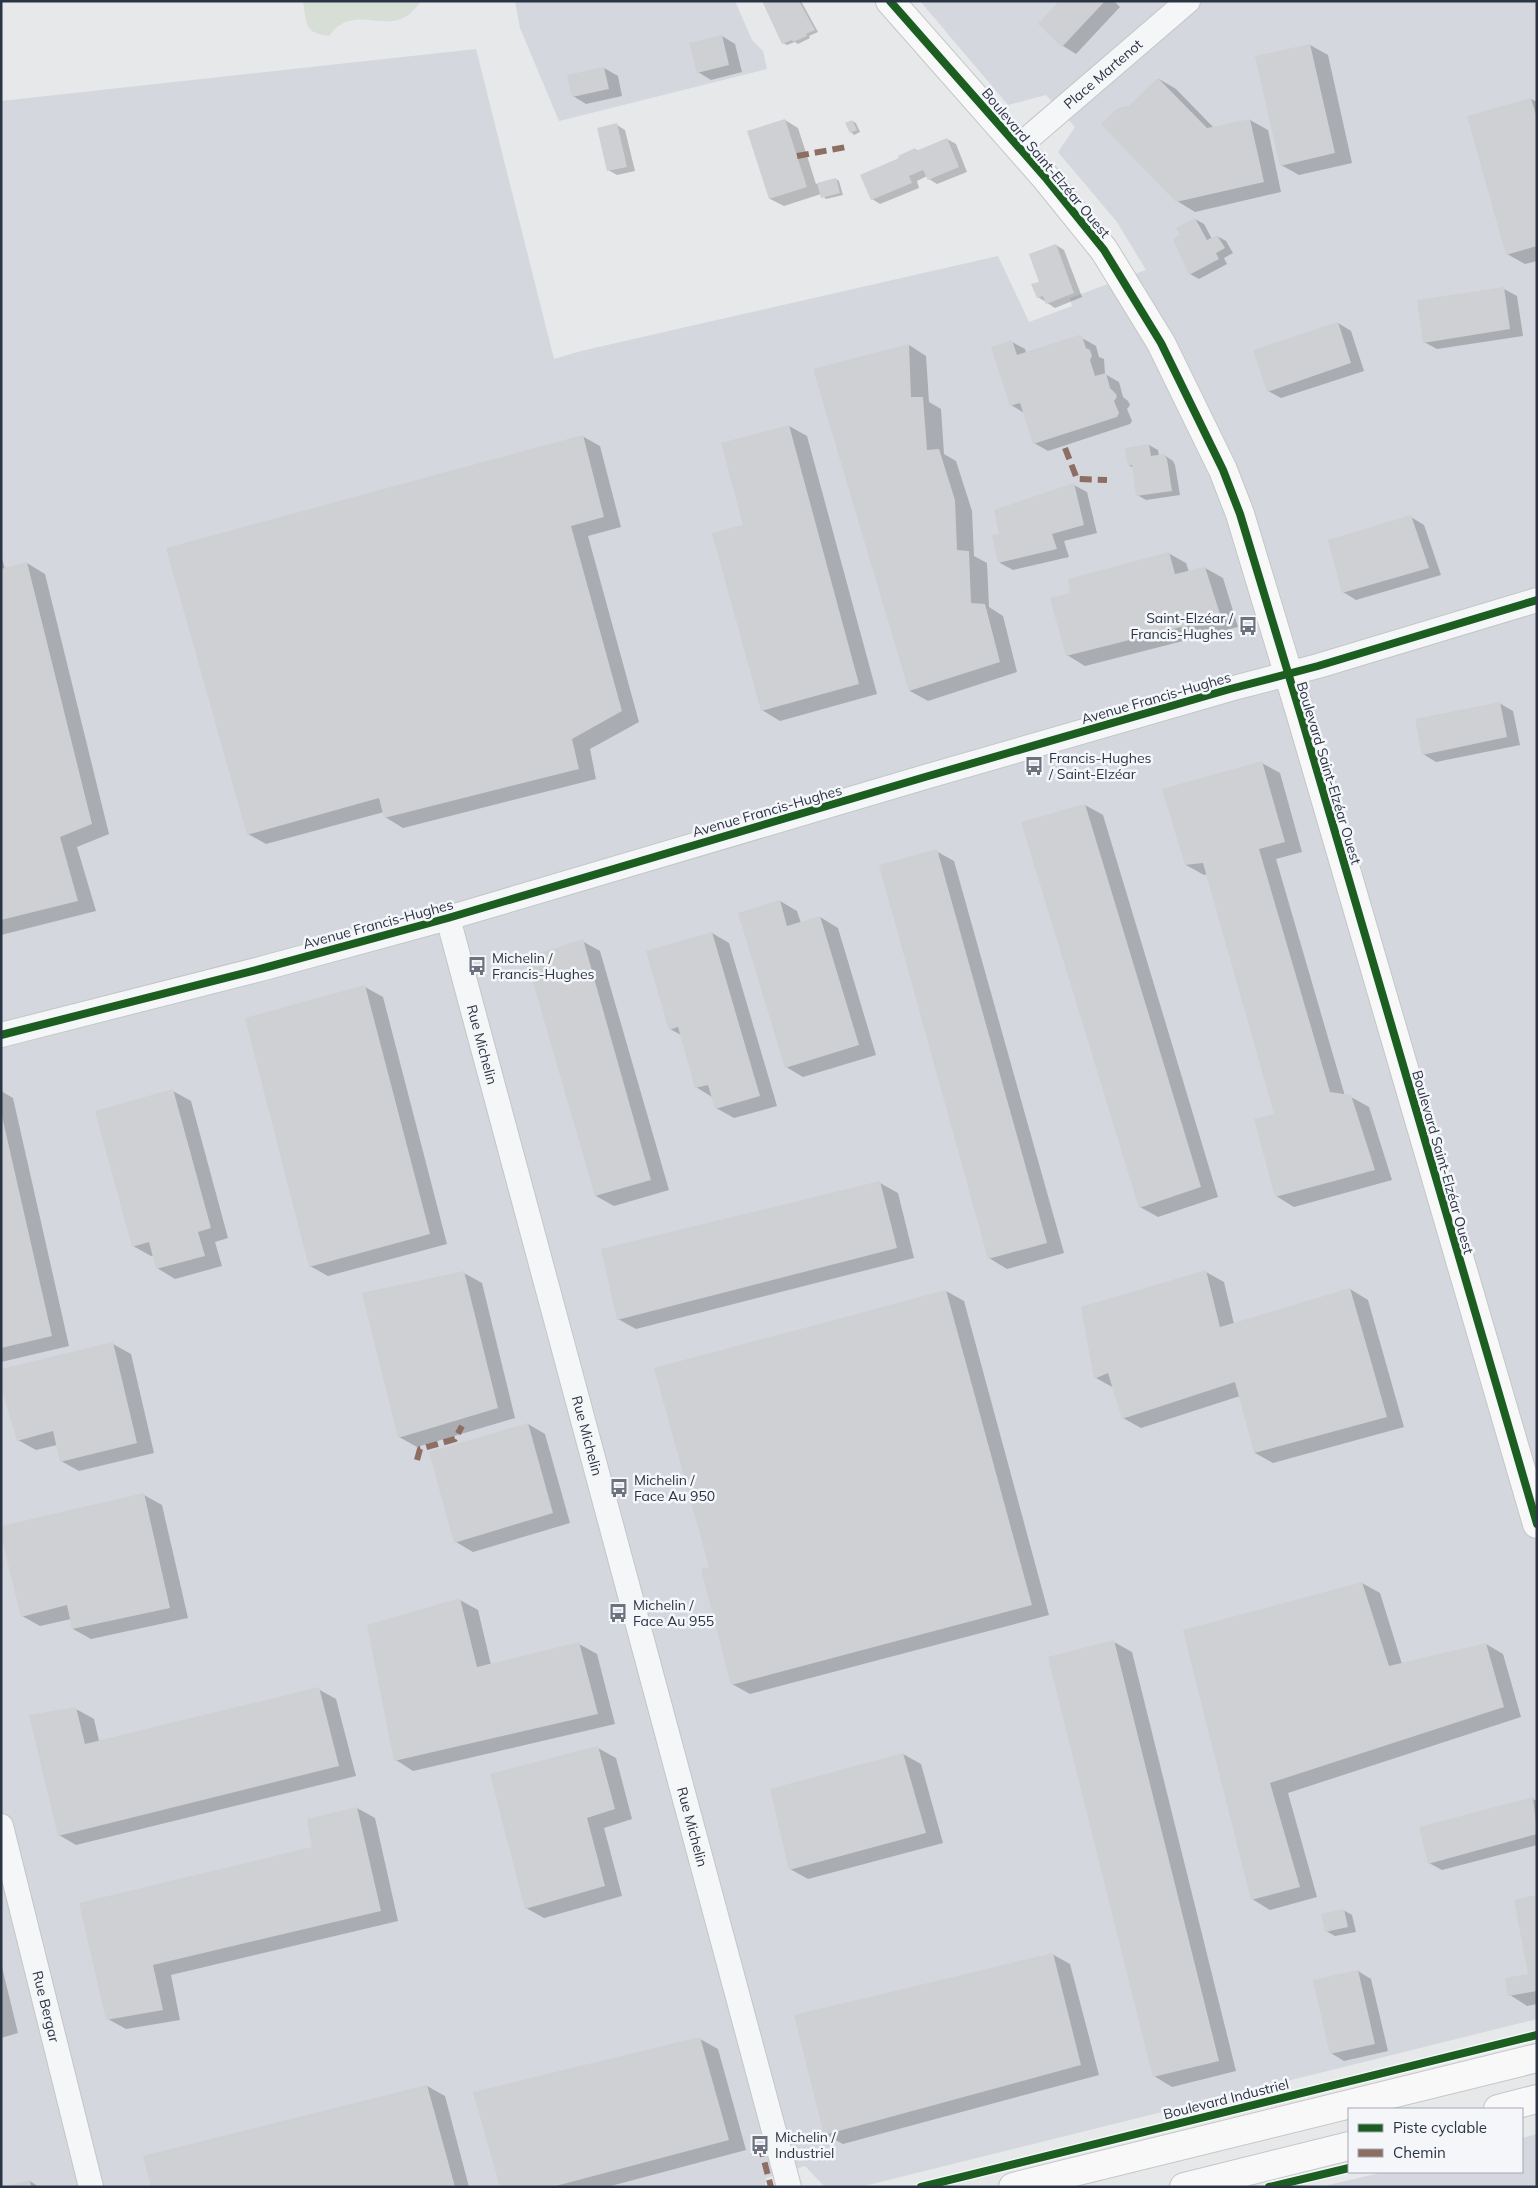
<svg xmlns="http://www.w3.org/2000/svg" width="1538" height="2188" font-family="Mulish,sans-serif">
<rect width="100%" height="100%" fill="#e6e8ea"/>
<g fill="#d4d7dd">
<path d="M515,1H735L752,40L763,51L767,69L559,121L520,28Z"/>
<path d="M920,1H1537V2019L860,2187H825L805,2166L766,2178L765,2187H1V101L476,49L554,359L581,351L998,256L1029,322L1072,306L1070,298L1146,270L1117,222L1058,152L1075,127L1046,95L1008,105Z"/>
<path d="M1537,2134V2187H1320L1384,2172H1522V2138Z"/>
</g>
<path fill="#d6ded6" d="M303,1H421C395,40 368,8 340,25C336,27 332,32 329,36C303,33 307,23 303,1Z"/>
<g fill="#0003">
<path d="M763,1H801L818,32L809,36L810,38L798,44L795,42L787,45L783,43Z"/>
<path d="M1061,1H1114L1120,7L1076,54L1063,46L1040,24Z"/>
<path d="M722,36L735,44L742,72L711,80L698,72Z"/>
<path d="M1310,45L1328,55L1352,163L1299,175L1281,165Z"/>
<path d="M604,68L618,76L622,96L586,104L573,96L568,76Z"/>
<path d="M1159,79L1176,89L1214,128L1250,120L1268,130L1281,192L1195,212L1177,201L1129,107Z"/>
<path d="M1531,99L1537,102V261L1525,264L1507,254Z"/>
<path d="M785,120L798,128L816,184L836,179L839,181L843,195L826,199L821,194L784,206L770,199L749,132Z"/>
<path d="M852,121L856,123L860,132L854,135L851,132Z"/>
<path d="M617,125L625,130L635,171L617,175L608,170Z"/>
<path d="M947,139L956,144L967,172L937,184L929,179L927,176L917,181L919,188L880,204L872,199L900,159L915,149L918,151Z"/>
<path d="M1195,219L1204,224L1212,239L1217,236L1226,241L1233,253L1224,258L1227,264L1199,279L1190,274L1181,235Z"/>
<path d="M1056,245L1064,250L1082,297L1055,308L1038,297L1040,282Z"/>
<path d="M1504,289L1517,296L1523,336L1437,349L1424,342Z"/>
<path d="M1338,323L1351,331L1364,371L1281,398L1268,391Z"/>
<path d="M1082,338L1096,346L1099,357L1104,359L1105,374L1119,382L1123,397L1128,401L1130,405L1127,409L1132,421L1130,424L1048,451L1034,443L1024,413L1011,405L1012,342L1025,349L1026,353Z"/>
<path d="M909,345L926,356L929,402L941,409L944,454L956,461L972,511L974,556L987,563L989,607L1003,616L1017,672L928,701L910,691Z"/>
<path d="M789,426L807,436L877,694L780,721L762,710Z"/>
<path d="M582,436L600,446L621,527L588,536L639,722L590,749L596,779L403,828L385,817L384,812L266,844L248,834Z"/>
<path d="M1149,445L1158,450L1159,456L1164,455L1173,461L1175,465L1180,495L1146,500L1137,495L1133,468L1129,465Z"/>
<path d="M1074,485L1087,492L1097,533L1064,541L1069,557L1013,570L1000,563L1001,535Z"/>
<path d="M1411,517L1424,525L1441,575L1356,600L1343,592Z"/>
<path d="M1168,553L1186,563L1189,572L1205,568L1223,578L1238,627L1085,666L1067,655L1072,594Z"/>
<path d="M1,555L5,569L27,563L45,574L109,834L77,847L96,911L1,935Z"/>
<path d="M1499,703L1513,711L1520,745L1436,762L1423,754Z"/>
<path d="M1262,763L1280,773L1302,852L1276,859L1345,1096L1351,1097L1369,1107L1392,1180L1294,1207L1276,1196L1275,1115L1207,874L1204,875L1186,865Z"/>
<path d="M1085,805L1103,815L1218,1197L1158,1217L1140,1207Z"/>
<path d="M936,851L954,861L1064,1253L1007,1269L989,1258Z"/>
<path d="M780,901L797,911L801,923L820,917L838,928L876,1055L803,1077L786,1067Z"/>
<path d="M712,933L729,943L777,1106L734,1118L716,1108L712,1097L696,1087L681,1035L670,1029Z"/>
<path d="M582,941L600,951L669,1190L614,1206L596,1196Z"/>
<path d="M365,987L383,997L447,1244L328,1276L310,1266Z"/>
<path d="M1,1091L13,1098L69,1346L1,1362Z"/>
<path d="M173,1091L191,1101L228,1238L215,1242L222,1266L175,1279L157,1268L154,1256H151L133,1246Z"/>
<path d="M880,1183L898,1193L914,1258L636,1329L618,1319Z"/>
<path d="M1206,1272L1224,1282L1234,1324L1350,1289L1368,1300L1404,1427L1273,1463L1255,1453L1240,1396L1141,1428L1123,1418L1114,1388L1096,1378Z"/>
<path d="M464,1273L482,1283L515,1418L417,1447L399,1437Z"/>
<path d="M946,1291L964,1301L1049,1615L750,1694L732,1684Z"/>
<path d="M113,1344L131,1354L154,1453L79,1471L61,1461L57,1445L36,1450L18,1440Z"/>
<path d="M528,1424L545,1434L570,1523L473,1552L456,1542Z"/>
<path d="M144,1495L162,1505L188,1618L91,1639L73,1629L71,1619L40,1626L22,1616Z"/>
<path d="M1362,1583L1380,1593L1402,1664L1486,1644L1503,1654L1521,1717L1288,1793L1317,1897L1270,1910L1252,1899L1185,1631Z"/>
<path d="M460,1600L478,1610L491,1665L579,1644L597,1654L615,1724L413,1771L396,1760Z"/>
<path d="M1114,1642L1132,1652L1236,2071L1172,2087L1154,2076Z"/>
<path d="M318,1689L336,1699L356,1776L76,1845L59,1835L76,1709L94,1719L99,1741Z"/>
<path d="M598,1748L616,1758L632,1819L604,1828L622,1896L544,1918L526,1908Z"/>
<path d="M903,1754L921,1764L943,1843L808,1879L790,1869Z"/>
<path d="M1533,1799L1537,1801V1845L1442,1870L1429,1863Z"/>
<path d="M357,1808L375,1818L398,1921L171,1975L180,2020L126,2029L108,2019L80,1904L313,1848Z"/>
<path d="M1537,1897V2004L1527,2006L1510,1995L1530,1975Z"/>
<path d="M1343,1910L1352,1915L1356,1932L1335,1936L1326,1931Z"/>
<path d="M1052,1954L1070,1964L1099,2075L843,2144L825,2134Z"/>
<path d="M1,1963L18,2033L1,2038Z"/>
<path d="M1358,1971L1371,1979L1388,2051L1344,2061L1331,2053Z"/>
<path d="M700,2039L718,2049L746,2150L607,2187H501Z"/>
<path d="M427,2086L445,2096L469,2187H152Z"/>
<path d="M30,2181L39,2187H8Z"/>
</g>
<g fill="#ced0d3">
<path d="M762,1H799L815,30L806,34L807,36L793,42L792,40L782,44Z"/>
<path d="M1059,1H1105L1062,47L1038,24Z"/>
<path d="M722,35L729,65L697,73L689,43Z"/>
<path d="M1310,44L1335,153L1280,166L1255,56Z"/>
<path d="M604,67L609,89L572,97L567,75Z"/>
<path d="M1158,78L1207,128L1250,119L1264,182L1176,202L1101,124L1118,108L1129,106Z"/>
<path d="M1531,98L1537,118V246L1506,255L1467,116Z"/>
<path d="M785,119L807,187L769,199L747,131Z"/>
<path d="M852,120L857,130L850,133L845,123Z"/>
<path d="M617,123L627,167L607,171L597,128Z"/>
<path d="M947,138L959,167L928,180L923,170L909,176L912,183L871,200L860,175L899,158L898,156L915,148L916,151Z"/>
<path d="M836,178L840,193L821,198L817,183Z"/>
<path d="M1195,218L1207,240L1217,235L1225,248L1216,253L1219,259L1189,275L1173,239L1180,235L1176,228Z"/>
<path d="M1056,244L1074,293L1046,304L1043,296L1037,298L1031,284L1039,282L1029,254Z"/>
<path d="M1504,287L1510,329L1423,343L1417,300Z"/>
<path d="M1338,322L1351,363L1267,392L1253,350Z"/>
<path d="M1079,335L1082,336L1086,348L1090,350L1092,356L1090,360L1095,376L1106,373L1110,388L1116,394L1117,397L1114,401L1119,413L1117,417L1033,444L1020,403L1010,406L991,347L1012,340L1017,355Z"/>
<path d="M909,344L911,397H923L927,450L939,449L955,500L957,550L969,551L971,603L985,604L1000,662L909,691L813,369Z"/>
<path d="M789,425L859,684L761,711L712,533L743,525L721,443Z"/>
<path d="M583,435L604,517L571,526L622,711L572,739L579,769L384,818L379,798L247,835L166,548Z"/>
<path d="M1149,444L1151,456L1164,454L1167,459L1172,491L1136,496L1132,465L1128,466L1125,448Z"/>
<path d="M1074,483L1084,525L1052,534L1057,549L998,563L992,535L999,534L994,510Z"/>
<path d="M1411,515L1429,568L1342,593L1328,540Z"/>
<path d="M1169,552L1175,574L1205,567L1221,617L1066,656L1050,598L1070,593L1068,579Z"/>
<path d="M27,562L92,824L60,837L78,901L1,920V569Z"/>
<path d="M1500,702L1507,737L1422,755L1415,719Z"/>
<path d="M1262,761L1285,842L1259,849L1330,1092L1351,1095L1375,1170L1275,1197L1254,1119L1274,1114L1203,863L1185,865L1162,789Z"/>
<path d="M1085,804L1201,1187L1139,1208L1021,822Z"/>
<path d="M937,849L1047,1243L988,1259L879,865Z"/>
<path d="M780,900L787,926L820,916L859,1045L785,1068L738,913Z"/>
<path d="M712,932L760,1096L715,1109L708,1085L695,1088L678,1027L669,1030L646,951Z"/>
<path d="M583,939L651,1180L595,1196L526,958Z"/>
<path d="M365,985L430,1234L309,1267L245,1018Z"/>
<path d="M173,1089L211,1228L198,1232L205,1256L156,1269L149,1242L132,1247L95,1111Z"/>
<path d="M2,1116L52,1336L1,1348V1117Z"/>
<path d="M880,1181L897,1248L617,1320L601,1249Z"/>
<path d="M1206,1270L1220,1327L1350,1288L1387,1417L1254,1453L1235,1382L1122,1419L1108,1373L1094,1379L1081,1307Z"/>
<path d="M464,1271L498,1408L398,1438L362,1293Z"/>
<path d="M946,1290L1032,1605L731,1685L701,1569L709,1567L654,1368Z"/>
<path d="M113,1342L137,1443L60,1462L53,1431L17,1441L1,1387V1369Z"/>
<path d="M528,1423L553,1513L454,1543L429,1452Z"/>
<path d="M144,1493L170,1608L72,1629L67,1605L21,1617L1,1535V1526Z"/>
<path d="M1362,1582L1389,1666L1486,1643L1504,1707L1270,1783L1300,1887L1251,1900L1183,1630Z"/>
<path d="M460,1598L477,1667L579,1642L598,1714L394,1761L367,1625Z"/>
<path d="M1114,1640L1219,2061L1153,2077L1048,1657Z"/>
<path d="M319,1687L339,1766L58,1836L29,1715L76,1707L85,1744Z"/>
<path d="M598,1746L615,1809L587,1818L605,1886L525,1909L490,1774Z"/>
<path d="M903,1753L926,1833L789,1870L770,1789Z"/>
<path d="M1533,1797L1537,1834L1428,1864L1419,1827Z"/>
<path d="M357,1807L381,1911L153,1965L163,2010L106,2020L79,1903L312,1847L307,1819Z"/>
<path d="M1537,1895V1991L1508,1996L1505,1978L1528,1974L1514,1900Z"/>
<path d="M1344,1909L1348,1927L1325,1932L1321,1914Z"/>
<path d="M1053,1953L1081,2065L824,2135L794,2015Z"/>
<path d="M1358,1970L1375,2044L1330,2054L1313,1980Z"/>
<path d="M700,2037L729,2140L552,2187H500L473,2092Z"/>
<path d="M427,2085L455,2187H151L143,2156Z"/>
<path d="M30,2180L31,2187H6V2186Z"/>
</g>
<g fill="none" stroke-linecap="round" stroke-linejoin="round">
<g stroke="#c4c6c8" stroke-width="26">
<g id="street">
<path id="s1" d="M1018,147L1188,1"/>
<path id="s2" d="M448,918L789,2187"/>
<path d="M1,1035L264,968L448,918L925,777L1230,689L1318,666L1537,600"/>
<path id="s3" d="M1,1826L91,2187"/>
</g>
</g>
<g stroke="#c4c6c8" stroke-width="30">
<g id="secondary">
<path d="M890,1L1045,177L1104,250L1161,343L1223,470L1240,514L1302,719L1537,1524"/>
<path d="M1498,2109L1537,2099"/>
<path d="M1013,2187L1537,2058"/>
<path d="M1184,2187L1349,2146"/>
</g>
</g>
<use href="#street" stroke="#f5f6f7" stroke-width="24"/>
<use href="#secondary" stroke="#f8f8f8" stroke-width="28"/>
<g stroke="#8d6e63" stroke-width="6" stroke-dasharray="12 6" stroke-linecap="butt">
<path d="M797,156L846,147"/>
<path d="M1065,448L1077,479L1107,480"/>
<path d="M417,1460L420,1449L455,1439L462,1426"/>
<path d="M760,2145L771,2187"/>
</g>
<g stroke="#f4f6f9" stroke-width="11">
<g id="cycleway">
<path d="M890,1L1045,177L1104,250L1161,343L1223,470L1240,514L1302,719L1537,1524"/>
<path d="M1,1035L264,968L448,918L925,777L1230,689L1318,666L1537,600"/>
<path d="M921,2187L1537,2035"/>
<path d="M1269,2187L1349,2168"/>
</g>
</g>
<use href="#cycleway" stroke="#1b5e20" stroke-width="8"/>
</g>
<defs>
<g id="bus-bare" transform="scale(1.5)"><path d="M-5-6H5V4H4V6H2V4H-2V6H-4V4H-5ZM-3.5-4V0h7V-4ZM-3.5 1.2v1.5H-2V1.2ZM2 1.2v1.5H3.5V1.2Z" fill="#6c737f" stroke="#f4f6f9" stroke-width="2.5" paint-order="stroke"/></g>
</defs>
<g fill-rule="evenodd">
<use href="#bus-bare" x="1248" y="626"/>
<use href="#bus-bare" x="1034" y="766"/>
<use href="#bus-bare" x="477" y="966"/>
<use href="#bus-bare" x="619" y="1488"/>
<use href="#bus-bare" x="618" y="1613"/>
<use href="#bus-bare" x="760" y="2145"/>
</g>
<g text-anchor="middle" stroke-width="5" stroke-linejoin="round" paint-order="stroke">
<g font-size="14" fill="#2b3445" stroke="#f4f6f9">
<text dy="5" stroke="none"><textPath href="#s1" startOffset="112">Place Martenot</textPath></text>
<text transform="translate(1046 163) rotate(50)" y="5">Boulevard Saint-Elzéar Ouest</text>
<text transform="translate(1156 698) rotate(-16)" y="5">Avenue Francis-Hughes</text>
<text transform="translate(1329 773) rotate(73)" y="5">Boulevard Saint-Elzéar Ouest</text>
<text transform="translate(767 811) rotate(-16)" y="5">Avenue Francis-Hughes</text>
<text transform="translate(378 924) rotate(-15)" y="5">Avenue Francis-Hughes</text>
<text dy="5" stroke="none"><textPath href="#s2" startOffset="131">Rue Michelin</textPath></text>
<text transform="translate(1443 1162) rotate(74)" y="5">Boulevard Saint-Elzéar Ouest</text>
<text dy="5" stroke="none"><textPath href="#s2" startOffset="536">Rue Michelin</textPath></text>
<text dy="5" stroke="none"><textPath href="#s2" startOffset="941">Rue Michelin</textPath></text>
<text dy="5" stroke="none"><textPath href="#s3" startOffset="186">Rue Bergar</textPath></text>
<text transform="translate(1226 2099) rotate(-14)" y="5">Boulevard Industriel</text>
</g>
<g font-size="14" fill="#2b3445" stroke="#f4f6f9" text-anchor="start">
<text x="1233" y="623" text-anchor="end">Saint-Elzéar /<tspan x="1233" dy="16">Francis-Hughes</tspan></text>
<text x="1049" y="763">Francis-Hughes<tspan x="1049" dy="16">/ Saint-Elzéar</tspan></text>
<text x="492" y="963">Michelin /<tspan x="492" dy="16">Francis-Hughes</tspan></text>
<text x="634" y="1485">Michelin /<tspan x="634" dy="16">Face Au 950</tspan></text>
<text x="633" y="1610">Michelin /<tspan x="633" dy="16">Face Au 955</tspan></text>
<text x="775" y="2142">Michelin /<tspan x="775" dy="16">Industriel</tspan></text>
</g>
</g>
<rect width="1538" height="2188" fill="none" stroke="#2b3445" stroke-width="5"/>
<rect x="1348" y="2108" width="175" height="65" fill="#f4f6f9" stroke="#a4a8b1"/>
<rect x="1358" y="2124" width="25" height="8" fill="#1b5e20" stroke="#a4a8b1"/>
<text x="1393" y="2133" font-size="15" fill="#2b3445">Piste cyclable</text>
<rect x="1358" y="2149" width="25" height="8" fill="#8d6e63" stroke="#a4a8b1"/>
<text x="1393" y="2158" font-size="15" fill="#2b3445">Chemin</text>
</svg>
